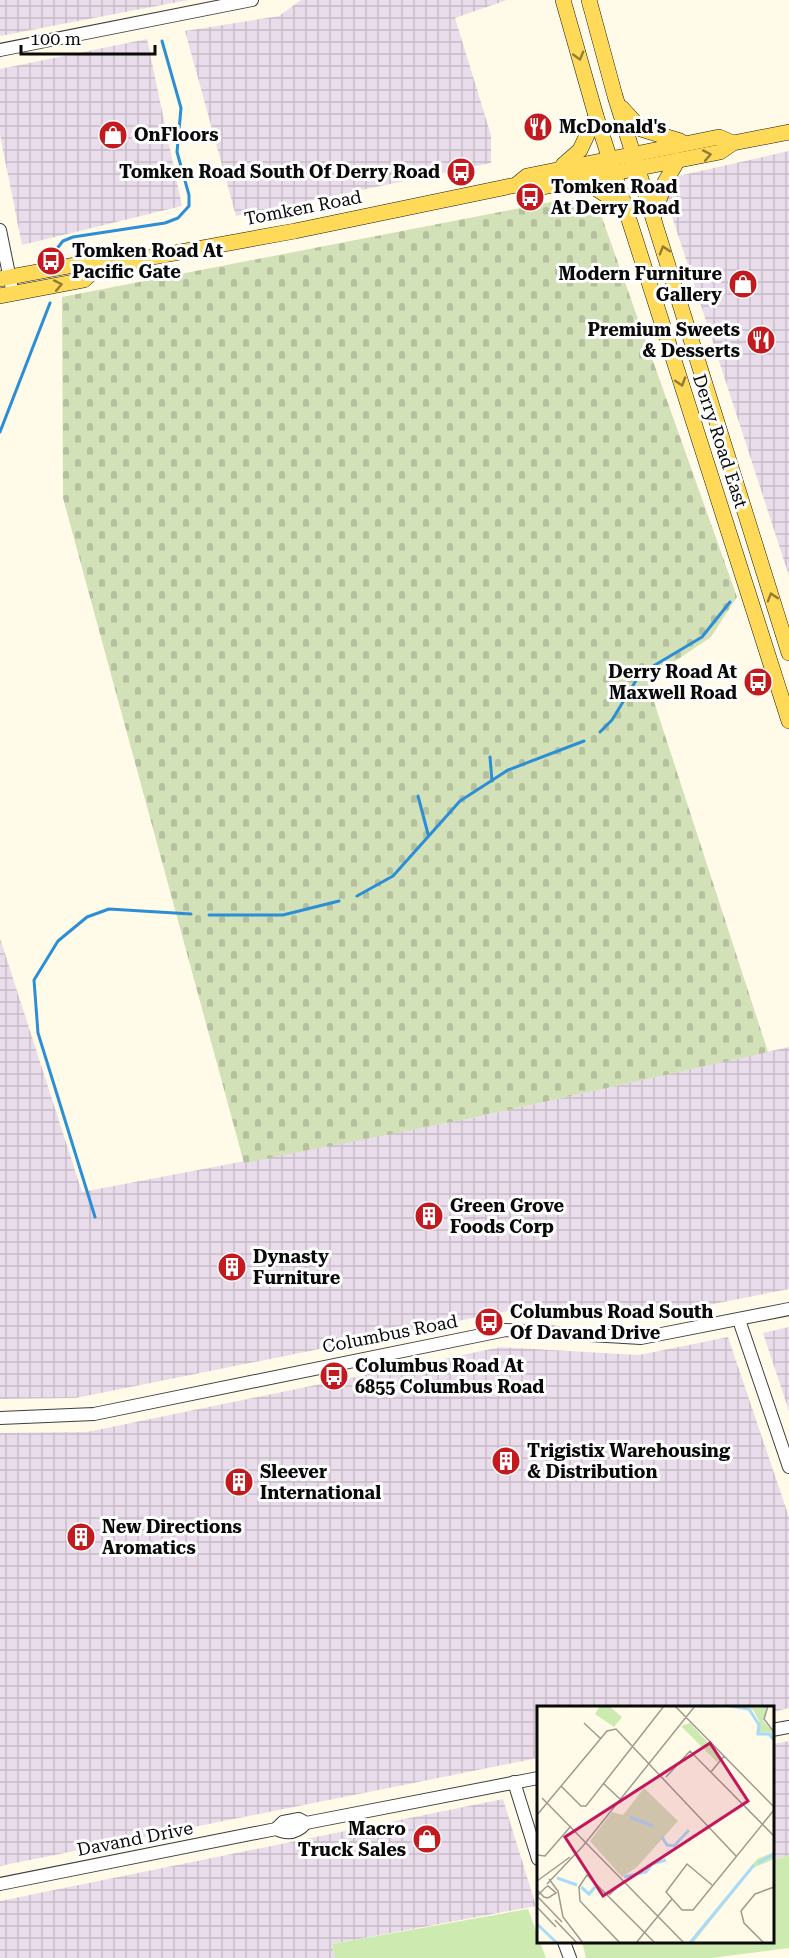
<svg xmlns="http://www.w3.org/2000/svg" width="789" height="1958" font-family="'Roboto Serif',serif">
<defs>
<pattern id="industrial-grid" width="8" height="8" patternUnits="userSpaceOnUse" patternTransform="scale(1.5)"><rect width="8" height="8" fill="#eaddeb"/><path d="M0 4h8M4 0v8" fill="none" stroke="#c7bcc8"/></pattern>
<pattern id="cemetery-stones" width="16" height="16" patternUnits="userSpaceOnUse" patternTransform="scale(1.5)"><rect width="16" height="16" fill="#d3e1b9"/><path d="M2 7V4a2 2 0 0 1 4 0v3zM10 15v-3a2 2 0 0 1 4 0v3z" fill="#b4c09e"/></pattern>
</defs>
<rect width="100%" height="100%" fill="#fffbe8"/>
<g fill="url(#industrial-grid)">
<path d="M0,0H188L0,36Z"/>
<path d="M301,0H507L455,18L491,135V163L236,216L185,31L279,16Z"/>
<path d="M147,39L182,206L22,245L0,135V69Z"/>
<path d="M789,151V576L666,198L678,176Z"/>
<path d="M0,938L82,1192L472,1118L789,1047V1289L632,1320L513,1310L76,1398L0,1399Z"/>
<path d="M789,1327V1411L763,1333Z"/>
<path d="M728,1337L789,1517V1708L773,1712L772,1708H538V1758L0,1866V1433L87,1432L501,1347L639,1355Z"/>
<path d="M789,1741V1856L773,1860V1744Z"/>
<path d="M503,1799L536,1906L332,1944L335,1958H0V1901Z"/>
</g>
<g fill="#cdebb0">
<path d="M789,1856V1948L711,1958H586L582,1942H772L773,1860Z"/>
<path d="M528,1909L546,1958H335L332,1944Z"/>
</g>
<path fill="url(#cemetery-stones)" d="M562,200H579L601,215L737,597L711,637L647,680L768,1052L472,1118L244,1163L63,498L62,297Z"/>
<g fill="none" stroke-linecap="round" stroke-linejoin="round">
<g stroke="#2b8ed6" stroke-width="3">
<path d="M55,251L63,241L73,237L165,223L178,218L189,206V195L177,152L181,108L162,41"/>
<path d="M0,432L50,303"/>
<path d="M600,732L612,720L640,674L702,637L730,602"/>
<path d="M490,757L492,781"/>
<path d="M418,796L428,834"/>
<path d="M357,896L393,876L460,801L508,770L584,741"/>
<path d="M209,915H283L339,901"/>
<path d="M95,1217L38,1033L34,980L58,941L87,917L109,909L191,914"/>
</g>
<g stroke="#3d3d3d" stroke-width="14">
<g id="minor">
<path d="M0,50L252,0"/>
<path d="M0,230L13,294"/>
<path d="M739,1320L789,1467"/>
<path d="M0,1418L94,1414L506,1330L641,1338L789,1309"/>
<path d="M772,1730L789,1727"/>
<path d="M514,1782L538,1859"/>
<path d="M276,1829L283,1822L299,1819L306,1823"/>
<path d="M0,1884L276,1829C288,1835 297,1833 306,1823L538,1778"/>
<path d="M564,1942L570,1958"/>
</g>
</g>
<g stroke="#1b1b1b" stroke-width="16">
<g id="major">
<path d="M563,0L596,116L789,721"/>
<path d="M589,0L615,96L789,653"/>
<path d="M622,108L641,129L680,141"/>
<path d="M563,165L580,150L596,116"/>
<path d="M582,180L625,207"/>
<path d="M516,185L528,190L720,152L733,143L789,132"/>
<path d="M654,215L665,182L678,160"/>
<path d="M0,279L85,263L98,267L295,231L516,185L527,176L719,137L733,143"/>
<path d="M0,296L84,280L98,267"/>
</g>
</g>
<use href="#minor" stroke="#fff" stroke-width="12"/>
<use href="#major" stroke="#ffda58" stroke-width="15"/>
</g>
<defs><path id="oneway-chevron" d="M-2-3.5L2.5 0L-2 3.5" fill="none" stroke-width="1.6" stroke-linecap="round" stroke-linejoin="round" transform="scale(1.5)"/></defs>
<g stroke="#917c35">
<use href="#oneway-chevron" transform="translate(579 56) rotate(74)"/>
<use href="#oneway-chevron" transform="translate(707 155) rotate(-11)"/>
<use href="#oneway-chevron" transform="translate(664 250) rotate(-107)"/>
<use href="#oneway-chevron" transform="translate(58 285) rotate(-11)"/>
<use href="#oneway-chevron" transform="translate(681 382) rotate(72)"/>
<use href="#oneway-chevron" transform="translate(772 597) rotate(-107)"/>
</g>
<defs>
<g id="restaurant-disc" transform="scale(1.5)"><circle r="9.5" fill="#c31a1f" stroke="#fff"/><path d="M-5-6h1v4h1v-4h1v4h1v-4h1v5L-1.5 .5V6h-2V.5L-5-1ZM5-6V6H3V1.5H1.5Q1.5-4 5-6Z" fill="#fff"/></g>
<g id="shop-disc" transform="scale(1.5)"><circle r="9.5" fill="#c31a1f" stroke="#fff"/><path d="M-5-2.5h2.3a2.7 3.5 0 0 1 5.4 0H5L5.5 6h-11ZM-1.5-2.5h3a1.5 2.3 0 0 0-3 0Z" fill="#fff"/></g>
<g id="bus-disc" transform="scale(1.5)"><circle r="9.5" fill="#c31a1f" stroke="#fff"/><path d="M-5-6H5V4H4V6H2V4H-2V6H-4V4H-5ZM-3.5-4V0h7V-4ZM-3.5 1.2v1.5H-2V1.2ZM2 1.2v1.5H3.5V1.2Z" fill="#fff"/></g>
<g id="building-disc" transform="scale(1.5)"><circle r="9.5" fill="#c31a1f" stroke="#fff"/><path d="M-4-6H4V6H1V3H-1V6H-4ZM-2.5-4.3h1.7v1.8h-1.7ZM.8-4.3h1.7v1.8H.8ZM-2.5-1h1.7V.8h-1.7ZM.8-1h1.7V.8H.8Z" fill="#fff"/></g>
</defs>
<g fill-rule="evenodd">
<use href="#restaurant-disc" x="538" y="127"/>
<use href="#shop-disc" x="113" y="135"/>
<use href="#bus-disc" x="461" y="172"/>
<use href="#bus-disc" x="530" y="197"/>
<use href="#bus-disc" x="51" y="261"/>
<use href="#shop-disc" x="743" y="284"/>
<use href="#restaurant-disc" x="761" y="340"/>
<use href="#bus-disc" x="758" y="682"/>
<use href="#building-disc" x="429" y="1216"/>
<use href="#building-disc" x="232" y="1267"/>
<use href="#bus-disc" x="489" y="1322"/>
<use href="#bus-disc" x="334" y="1376"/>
<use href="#building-disc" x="506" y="1461"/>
<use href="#building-disc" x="239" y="1482"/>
<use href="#building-disc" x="81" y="1537"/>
<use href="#shop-disc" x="427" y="1839"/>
</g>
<g text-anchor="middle" stroke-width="6" stroke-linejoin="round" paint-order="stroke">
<g font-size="18" font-weight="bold" fill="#0a0a0a" stroke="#fff" text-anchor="start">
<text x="559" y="133">McDonald's</text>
<text x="134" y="141">OnFloors</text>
<text x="440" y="178" text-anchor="end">Tomken Road South Of Derry Road</text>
<text x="551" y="193">Tomken Road<tspan x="551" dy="21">At Derry Road</tspan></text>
<text x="72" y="257">Tomken Road At<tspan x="72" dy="21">Pacific Gate</tspan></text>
<text x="722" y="280" text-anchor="end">Modern Furniture<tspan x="722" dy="21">Gallery</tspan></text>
<text x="740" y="336" text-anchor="end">Premium Sweets<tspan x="740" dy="21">&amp; Desserts</tspan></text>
<text x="737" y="678" text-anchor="end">Derry Road At<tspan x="737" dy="21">Maxwell Road</tspan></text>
<text x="450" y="1212">Green Grove<tspan x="450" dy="21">Foods Corp</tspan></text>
<text x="253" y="1263">Dynasty<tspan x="253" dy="21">Furniture</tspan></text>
<text x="510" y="1318">Columbus Road South<tspan x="510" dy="21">Of Davand Drive</tspan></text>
<text x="355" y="1372">Columbus Road At<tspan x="355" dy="21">6855 Columbus Road</tspan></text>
<text x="527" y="1457">Trigistix Warehousing<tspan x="527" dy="21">&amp; Distribution</tspan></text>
<text x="260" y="1478">Sleever<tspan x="260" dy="21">International</tspan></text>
<text x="102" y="1533">New Directions<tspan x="102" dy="21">Aromatics</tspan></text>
<text x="406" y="1835" text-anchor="end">Macro<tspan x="406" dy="21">Truck Sales</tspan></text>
</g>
<g font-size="18" fill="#0a0a0a" stroke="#fff">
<text transform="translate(303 208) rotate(-11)" y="6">Tomken Road</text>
<text transform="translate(720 441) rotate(72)" y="6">Derry Road East</text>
<text transform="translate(390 1334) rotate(-11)" y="6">Columbus Road</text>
<text transform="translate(135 1839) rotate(-11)" y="6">Davand Drive</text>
</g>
</g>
<g transform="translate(537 1706)">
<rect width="237" height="237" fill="#fffbe8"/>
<path d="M209,0H230L226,15L237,27V32L232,26L219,27L222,15L217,5ZM153,17L184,51L180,56L144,20ZM237,146V153L216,162L156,237H151L220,153Z" fill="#cdebb0"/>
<path d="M107,82L141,115L100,161L85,171L53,135L75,106L86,109Z" fill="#d3e1b9"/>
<path d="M63,0H72L85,11L77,21L58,8Z" fill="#cdebb0"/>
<path fill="none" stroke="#a9dafa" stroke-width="3" d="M160,0H179M193,0L212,3L222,19L221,28H232L237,34M93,111L116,120M125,131L130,139L137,140L152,124M221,157L237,148M87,171L109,166L115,158L129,154M20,172L40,179M44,181L52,188L58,181M0,218L20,237M153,237L217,159"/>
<path fill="none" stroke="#9d9b8f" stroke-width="1.5" d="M138,0L237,101M231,0L227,13L237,26M47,17L64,33M174,66L187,50M129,71L153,45L237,130M67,78L84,94M24,80L44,100H49L127,0M5,92L147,237M0,109L70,25L79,23L199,150M0,149L8,150L34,120M12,173L21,185L26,211L46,237M0,175L33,151M10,178L46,140L158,0M175,179L150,158L129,186L145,204H156L237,104M0,184L7,191L11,192L19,187L11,180L8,182L0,190M72,189L87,175M0,190L25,216M0,201L19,221M18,214L40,237M83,237L43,195L42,181L50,169L118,237M99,237L135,193M227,237L207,217L204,205L218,188L237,181"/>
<path fill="#c2185b" fill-opacity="0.15" stroke="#c2185b" stroke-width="3" d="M173,37L211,95L66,190L28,131Z"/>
<rect width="237" height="237" fill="none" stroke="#0a0a0a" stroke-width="3"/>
</g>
<path d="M21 45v9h134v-9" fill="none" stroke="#0a0a0a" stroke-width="3"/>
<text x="30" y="45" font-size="18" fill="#0a0a0a" stroke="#ffffff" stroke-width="4.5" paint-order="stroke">100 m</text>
</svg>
